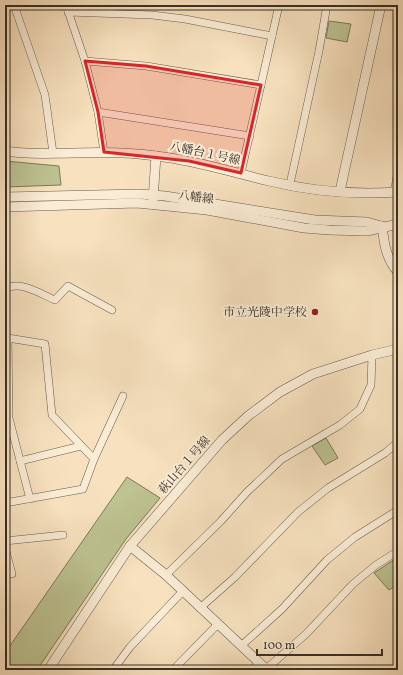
<svg xmlns="http://www.w3.org/2000/svg" width="403" height="675" font-family="Vollkorn,'Noto Serif JP',serif">
<rect width="100%" height="100%" fill="#f7e1be"/>
<filter id="stains"><feTurbulence type="fractalNoise" baseFrequency=".005" numOctaves="4"/><feColorMatrix values="0 0 0 0 .2 0 0 0 0 .09 0 0 0 0 .02 0 0 0 .5 -.17"/></filter>
<radialGradient id="worn" r=".72"><stop offset=".6" stop-color="#630" stop-opacity="0"/><stop offset="1" stop-color="#630" stop-opacity=".3"/></radialGradient>
<g fill="#bdc391" stroke="#7b795c">
<path d="M329,21L351,24L347,42L326,38Z"/>
<path d="M5,161L59,166L61,185L5,187Z"/>
<path d="M326,438L338,458L325,465L312,446Z"/>
<path d="M127,477L160,498L126,539L37,670H5V653Z"/>
<path d="M398,557V584L389,590L374,573Z"/>
</g>
<g fill="none" stroke-linecap="round" stroke-linejoin="round">
<g stroke="#685c4c" stroke-width="8">
<g id="minor">
<path d="M14,5L45,95L53,153"/>
<path d="M66,5L85,61L98,112L104,152"/>
<path d="M68,12L152,15L185,19L272,36"/>
<path d="M85,61L146,66L261,85"/>
<path d="M98,112L250,136"/>
<path d="M241,173L279,5"/>
<path d="M290,184L319,51L327,5"/>
<path d="M394,193L398,171"/>
<path d="M5,289C20,280 41,294 55,300L68,286L112,310"/>
<path d="M20,461L81,446"/>
<path d="M30,499L9,418L8,338L45,344L52,415L94,459"/>
<path d="M5,503L83,489L94,459L123,396"/>
<path d="M5,541L63,535"/>
<path d="M5,548L12,574"/>
<path d="M166,575L221,521L247,492L282,459L340,425L360,409L371,385L372,355"/>
<path d="M200,608L235,577L298,512L328,488L385,453L398,442"/>
<path d="M241,646L282,609L327,560L355,537L398,510"/>
<path d="M266,669L306,634L353,584L376,565L398,551"/>
<path d="M113,670L130,647L182,592"/>
<path d="M173,670L218,624"/>
<path d="M252,670L260,662"/>
</g>
</g>
<g stroke="#685c4c" stroke-width="10">
<g id="tertiary">
<path d="M5,151C28,155 51,153 74,153C102,152 129,152 156,156C194,160 231,172 269,181C310,191 356,195 398,192"/>
<path d="M340,191L381,5"/>
<path d="M5,197L139,194L165,196L315,220L367,222L381,226"/>
<path d="M153,200L156,156"/>
<path d="M5,207L137,203L207,210L304,228L329,230L367,231L398,224"/>
<path d="M382,226C384,243 386,259 398,272"/>
<path d="M130,546L166,575L267,670"/>
<path d="M48,670L130,546L222,440L248,416L280,392L313,374L372,355L398,349"/>
</g>
</g>
<use href="#minor" stroke="#faecd5" stroke-width="7"/>
<use href="#tertiary" stroke="#faecd5" stroke-width="9"/>
</g>
<path fill="#d62828" fill-opacity="0.2" stroke="#d62828" stroke-width="3" stroke-linejoin="round" d="M85,61L146,66L261,85L241,173L189,161L104,152L98,112Z"/>
<circle fill="#8f2418" stroke="#faecd5" stroke-width="1.5" cx="315" cy="312" r="4"/>
<g text-anchor="middle" stroke-width="4" stroke-linejoin="round" paint-order="stroke">
<g font-size="12" fill="#392f26" stroke="#faecd5">
<text transform="translate(205 153) rotate(12)" y="4">八幡台１号線</text>
<text transform="translate(196 197) rotate(7)" y="4">八幡線</text>
<text transform="translate(184 465) rotate(-49)" y="4">萩山台１号線</text>
</g>
<g font-size="12" fill="#392f26" stroke="#faecd5" text-anchor="end">
<text x="307" y="316">市立光陵中学校</text>
</g>
</g>
<rect width="403" height="675" fill="none" stroke="#f7e1be" stroke-width="20"/>
<rect x="6" y="6" width="391" height="663" fill="none" stroke="#392f26" stroke-width="2"/>
<rect x="10" y="10" width="383" height="655" fill="none" stroke="#392f26"/>
<path d="M257 649v6h125v-6" fill="none" stroke="#392f26" stroke-width="2"/>
<text x="263" y="649" font-size="12" fill="#392f26" stroke="#faecd5" stroke-width="3" paint-order="stroke">100 m</text>
<rect width="100%" height="100%" filter="url(#stains)"/>
<rect width="100%" height="100%" fill="url(#worn)"/>
</svg>
